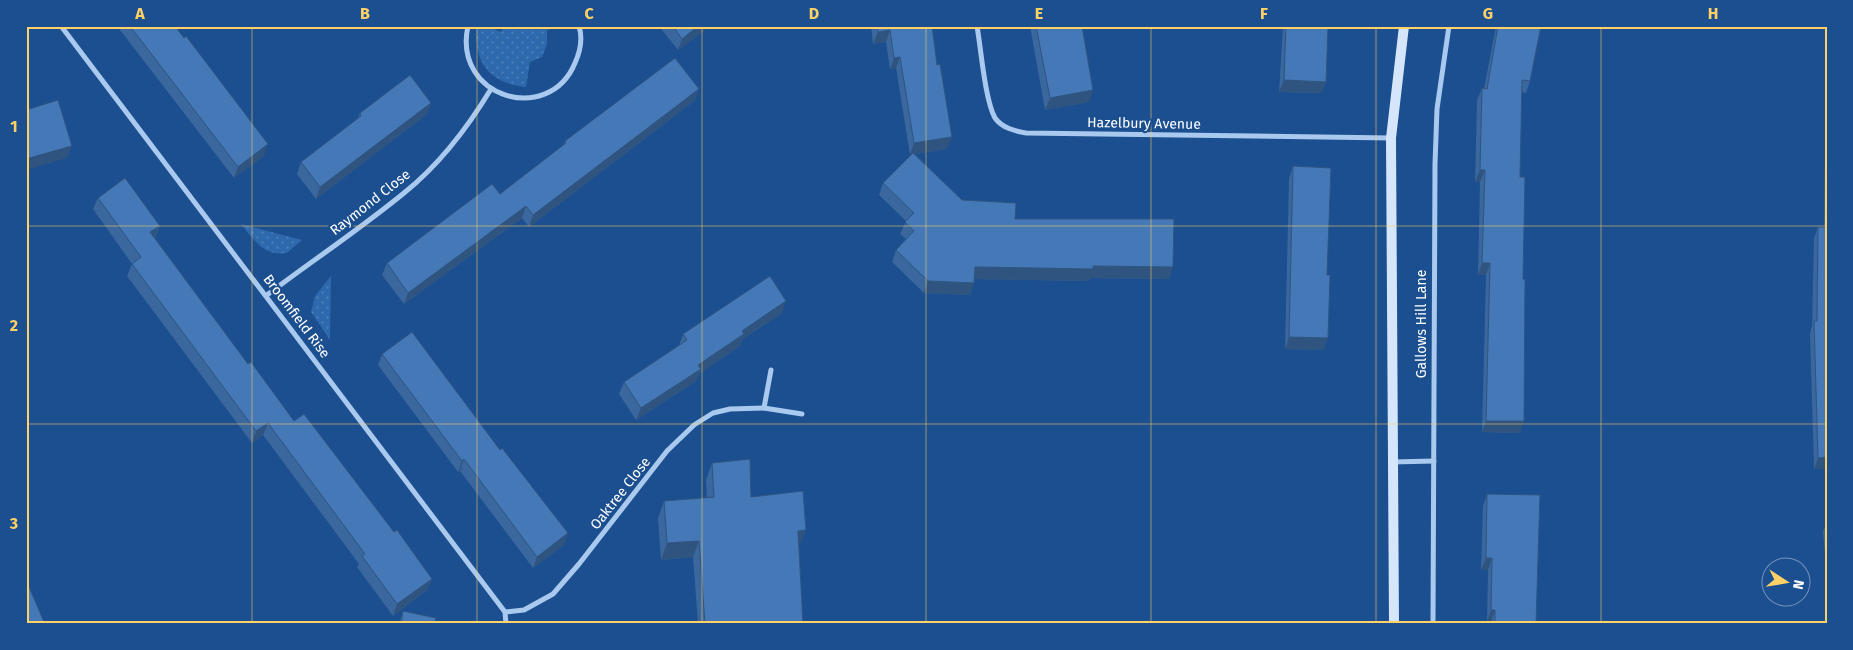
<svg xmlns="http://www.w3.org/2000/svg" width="1853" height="650" font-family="'Fira Sans',sans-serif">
<defs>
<pattern id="grass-dots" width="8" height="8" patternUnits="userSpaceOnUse" patternTransform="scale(1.25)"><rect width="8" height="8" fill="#2e69ad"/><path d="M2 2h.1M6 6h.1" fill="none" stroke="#4d80b9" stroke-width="1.8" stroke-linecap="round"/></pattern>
</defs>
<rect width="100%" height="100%" fill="#1b4f8f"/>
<g fill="url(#grass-dots)">
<path d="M477,26H487L501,32L504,26H561L547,30V44L542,57L530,62L526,87C490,83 473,63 477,26Z"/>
<path d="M241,224L302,240L287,253C264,257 254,240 241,224Z"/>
<path d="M331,276L330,340L311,312L315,296Z"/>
</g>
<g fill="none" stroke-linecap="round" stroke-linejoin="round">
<g stroke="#a9c9ee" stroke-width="5">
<path d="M61,26L505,612L506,624"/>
<path d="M468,26C452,98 549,126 575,63C580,52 583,39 579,26"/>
<path d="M977,26C981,49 985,100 995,118C1002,128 1015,131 1026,133L1391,138"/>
<path d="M267,295C312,261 360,229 404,193C439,165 468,127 491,89"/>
<path d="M764,408L771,370"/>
<path d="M1392,462L1434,461"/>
<path d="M505,612L524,610L553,594L579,564L667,451L694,425L713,413L730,409L764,408L802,414"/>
<path d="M1433,624L1435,164L1437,109L1449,26"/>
</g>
<path stroke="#d6e6fa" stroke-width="10" d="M1394,624L1391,138L1404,26"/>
</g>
<g fill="#3a679d">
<path d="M117,26H175L264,156L234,178Z"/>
<path d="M659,26H706L704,31L678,50Z"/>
<path d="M871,26H932L947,149L915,154L962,200L1015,219L1169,279L1090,278L1089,281L974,279L970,295L924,293L892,262L896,250L906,239L900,234L906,221L879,195L883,183L911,155H910L896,68L890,69L886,42L873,44Z"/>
<path d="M1030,26H1082L1089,102L1045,110Z"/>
<path d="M1283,26H1328L1326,82L1321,93L1279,92Z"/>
<path d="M1496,26H1541L1530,81L1526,93L1522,92L1520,177V433L1482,432L1486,275H1478L1480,182H1475L1477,100L1482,88L1484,89Z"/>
<path d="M699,89L694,101L529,227L522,218L404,304L382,275L387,263L500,194L563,145L565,141Z"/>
<path d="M431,103L427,114L316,199L297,174L301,162L358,118L360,113Z"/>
<path d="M1827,143V469H1814L1810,333L1812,326L1814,238L1818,227H1824L1825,148Z"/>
<path d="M1293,166L1324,350L1285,349L1289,178Z"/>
<path d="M98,198L160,226L155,238L248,364L294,421L394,532L432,579L427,590L393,616L357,567L359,564L263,435L252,443L127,276L132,264L93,209Z"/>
<path d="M782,313L743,339L740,346L699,374L696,381L636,420L619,394L624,382L679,346L683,334Z"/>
<path d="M382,354L500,450L564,545L533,568L460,471L458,472L378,365Z"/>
<path d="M712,463L751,497L799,547L803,624H698L693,557L661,560L658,518L664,501L707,498L706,480Z"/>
<path d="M1487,494L1536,624H1491V622H1487L1488,570H1481L1483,506Z"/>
<path d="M1827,521V576L1823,532Z"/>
<path d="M403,611L435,624H399Z"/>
</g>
<g fill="#305480">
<path d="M698,26H706L704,31L678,50L682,39Z"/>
<path d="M890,30L886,42L873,44L878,32Z"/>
<path d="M900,57L896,68L890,69L894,58Z"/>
<path d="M1284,80L1326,82L1321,93L1279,92Z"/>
<path d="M699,89L694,101L529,227L533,215Z"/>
<path d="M1093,90L1089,102L1045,110L1050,98Z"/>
<path d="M431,103L427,114L316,199L320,187Z"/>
<path d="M952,137L947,149L910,155L914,143Z"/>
<path d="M268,144L264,156L234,178L238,167Z"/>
<path d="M72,146L67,158L26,170V159Z"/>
<path d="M1480,170H1485L1480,182H1475Z"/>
<path d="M526,206L522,218L404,304L408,293Z"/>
<path d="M160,226L155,237L146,244L150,232Z"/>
<path d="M1482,263H1490L1486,275H1478Z"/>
<path d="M1093,266L1173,267L1169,279L1090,278L1089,281L971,279L975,267Z"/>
<path d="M928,281L974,283L970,295L924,293Z"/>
<path d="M786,301L782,313L743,339L740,346L699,374L696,381L636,420L641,408L698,365L742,331Z"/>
<path d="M1289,337L1328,338L1324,350L1285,349Z"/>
<path d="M1486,421H1524L1520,433L1482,432Z"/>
<path d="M268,423L263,435L252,443L256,431Z"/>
<path d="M1827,457V469H1814L1818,458Z"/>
<path d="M464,459L460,471L458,472L462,461Z"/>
<path d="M806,530L799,547L798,531Z"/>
<path d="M568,533L564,545L533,568L537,557Z"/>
<path d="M699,541L693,557L661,560L667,543Z"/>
<path d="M1486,558H1492L1488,570H1481Z"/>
<path d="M432,579L427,590L393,616L397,604Z"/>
<path d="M1491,610H1495L1491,622H1487Z"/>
</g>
<g fill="#4478b7" stroke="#305480">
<path d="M130,26H175L184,38L186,36L268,144L238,167Z"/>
<path d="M673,26H698L682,39Z"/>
<path d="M877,26H932L937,65L940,64L952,137L914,143L900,57L894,58L890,30L878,32Z"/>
<path d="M1036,26H1082L1093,90L1050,98Z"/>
<path d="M1286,26H1328L1326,82L1284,80Z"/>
<path d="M1498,26H1541L1530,81L1522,80L1520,177H1525L1523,279H1525L1524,421H1486L1490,263H1482L1485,170H1480L1482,88L1487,89Z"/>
<path d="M675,58L699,89L533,215L526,206L408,293L387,263L492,184L500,194L566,143L565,141Z"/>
<path d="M410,75L431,103L320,187L301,162L361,116L360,113Z"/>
<path d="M58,100L72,146L26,159V110Z"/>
<path d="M913,153L962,200L1016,203L1015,219H1174L1173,267L1093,266V269L975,267L974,283L928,281L896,250L914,231L905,222L914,213L883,183Z"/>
<path d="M1293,166L1331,168L1327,275H1330L1328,338L1289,337Z"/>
<path d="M125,178L160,226L150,232L248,364L251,362L294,421L304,414L394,532L397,530L432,579L397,604L362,556L365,554L268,423L256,431L132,264L141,257L98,198Z"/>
<path d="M1818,227H1827V457L1818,458L1814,321H1817Z"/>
<path d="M770,276L786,301L742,331L744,334L698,365L701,369L641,408L624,382L687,340L683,334Z"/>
<path d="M412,332L500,450L502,448L568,533L537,557L464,459L462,461L382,354Z"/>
<path d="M750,459L751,497L803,491L806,530L798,531L803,624H705L699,541L667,543L664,501L714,497L712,463Z"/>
<path d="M1487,494L1540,495L1536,624H1495V610H1491L1492,558H1486Z"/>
<path d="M26,580L45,624H26Z"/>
<path d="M403,611L436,618L435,624H401Z"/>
</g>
<path fill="none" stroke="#ffd166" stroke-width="1" stroke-opacity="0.55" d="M252,26V624M477,26V624M702,26V624M926,26V624M1151,26V624M1376,26V624M1601,26V624M26,226H1827M26,424H1827"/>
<g text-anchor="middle" stroke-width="4.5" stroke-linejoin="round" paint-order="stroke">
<g font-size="14" fill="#fff" stroke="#1b4f8f">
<text transform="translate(1144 123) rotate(1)" y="5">Hazelbury Avenue</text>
<text transform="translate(370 202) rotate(-38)" y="5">Raymond Close</text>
<text transform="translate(297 316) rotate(53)" y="5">Broomfield Rise</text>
<text transform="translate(1421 324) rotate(-90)" y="5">Gallows Hill Lane</text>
<text transform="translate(620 493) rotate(-52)" y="5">Oaktree Close</text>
</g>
</g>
<rect width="1853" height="650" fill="none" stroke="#1b4f8f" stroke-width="55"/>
<g transform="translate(1786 582) rotate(102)"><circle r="24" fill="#1b4f8f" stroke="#7695bc"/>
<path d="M0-4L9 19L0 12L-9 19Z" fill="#ffd166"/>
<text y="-8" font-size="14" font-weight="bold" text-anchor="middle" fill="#ffffff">N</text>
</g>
<rect x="28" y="28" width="1798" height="594" fill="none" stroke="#ffd166" stroke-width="2"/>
<g font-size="16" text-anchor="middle" font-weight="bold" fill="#ffd166">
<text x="140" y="19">A</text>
<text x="365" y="19">B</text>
<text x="589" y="19">C</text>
<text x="814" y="19">D</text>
<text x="1039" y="19">E</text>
<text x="1264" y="19">F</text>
<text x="1488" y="19">G</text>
<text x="1713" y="19">H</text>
<text x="14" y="132">1</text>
<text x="14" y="331">2</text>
<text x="14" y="529">3</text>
</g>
</svg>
